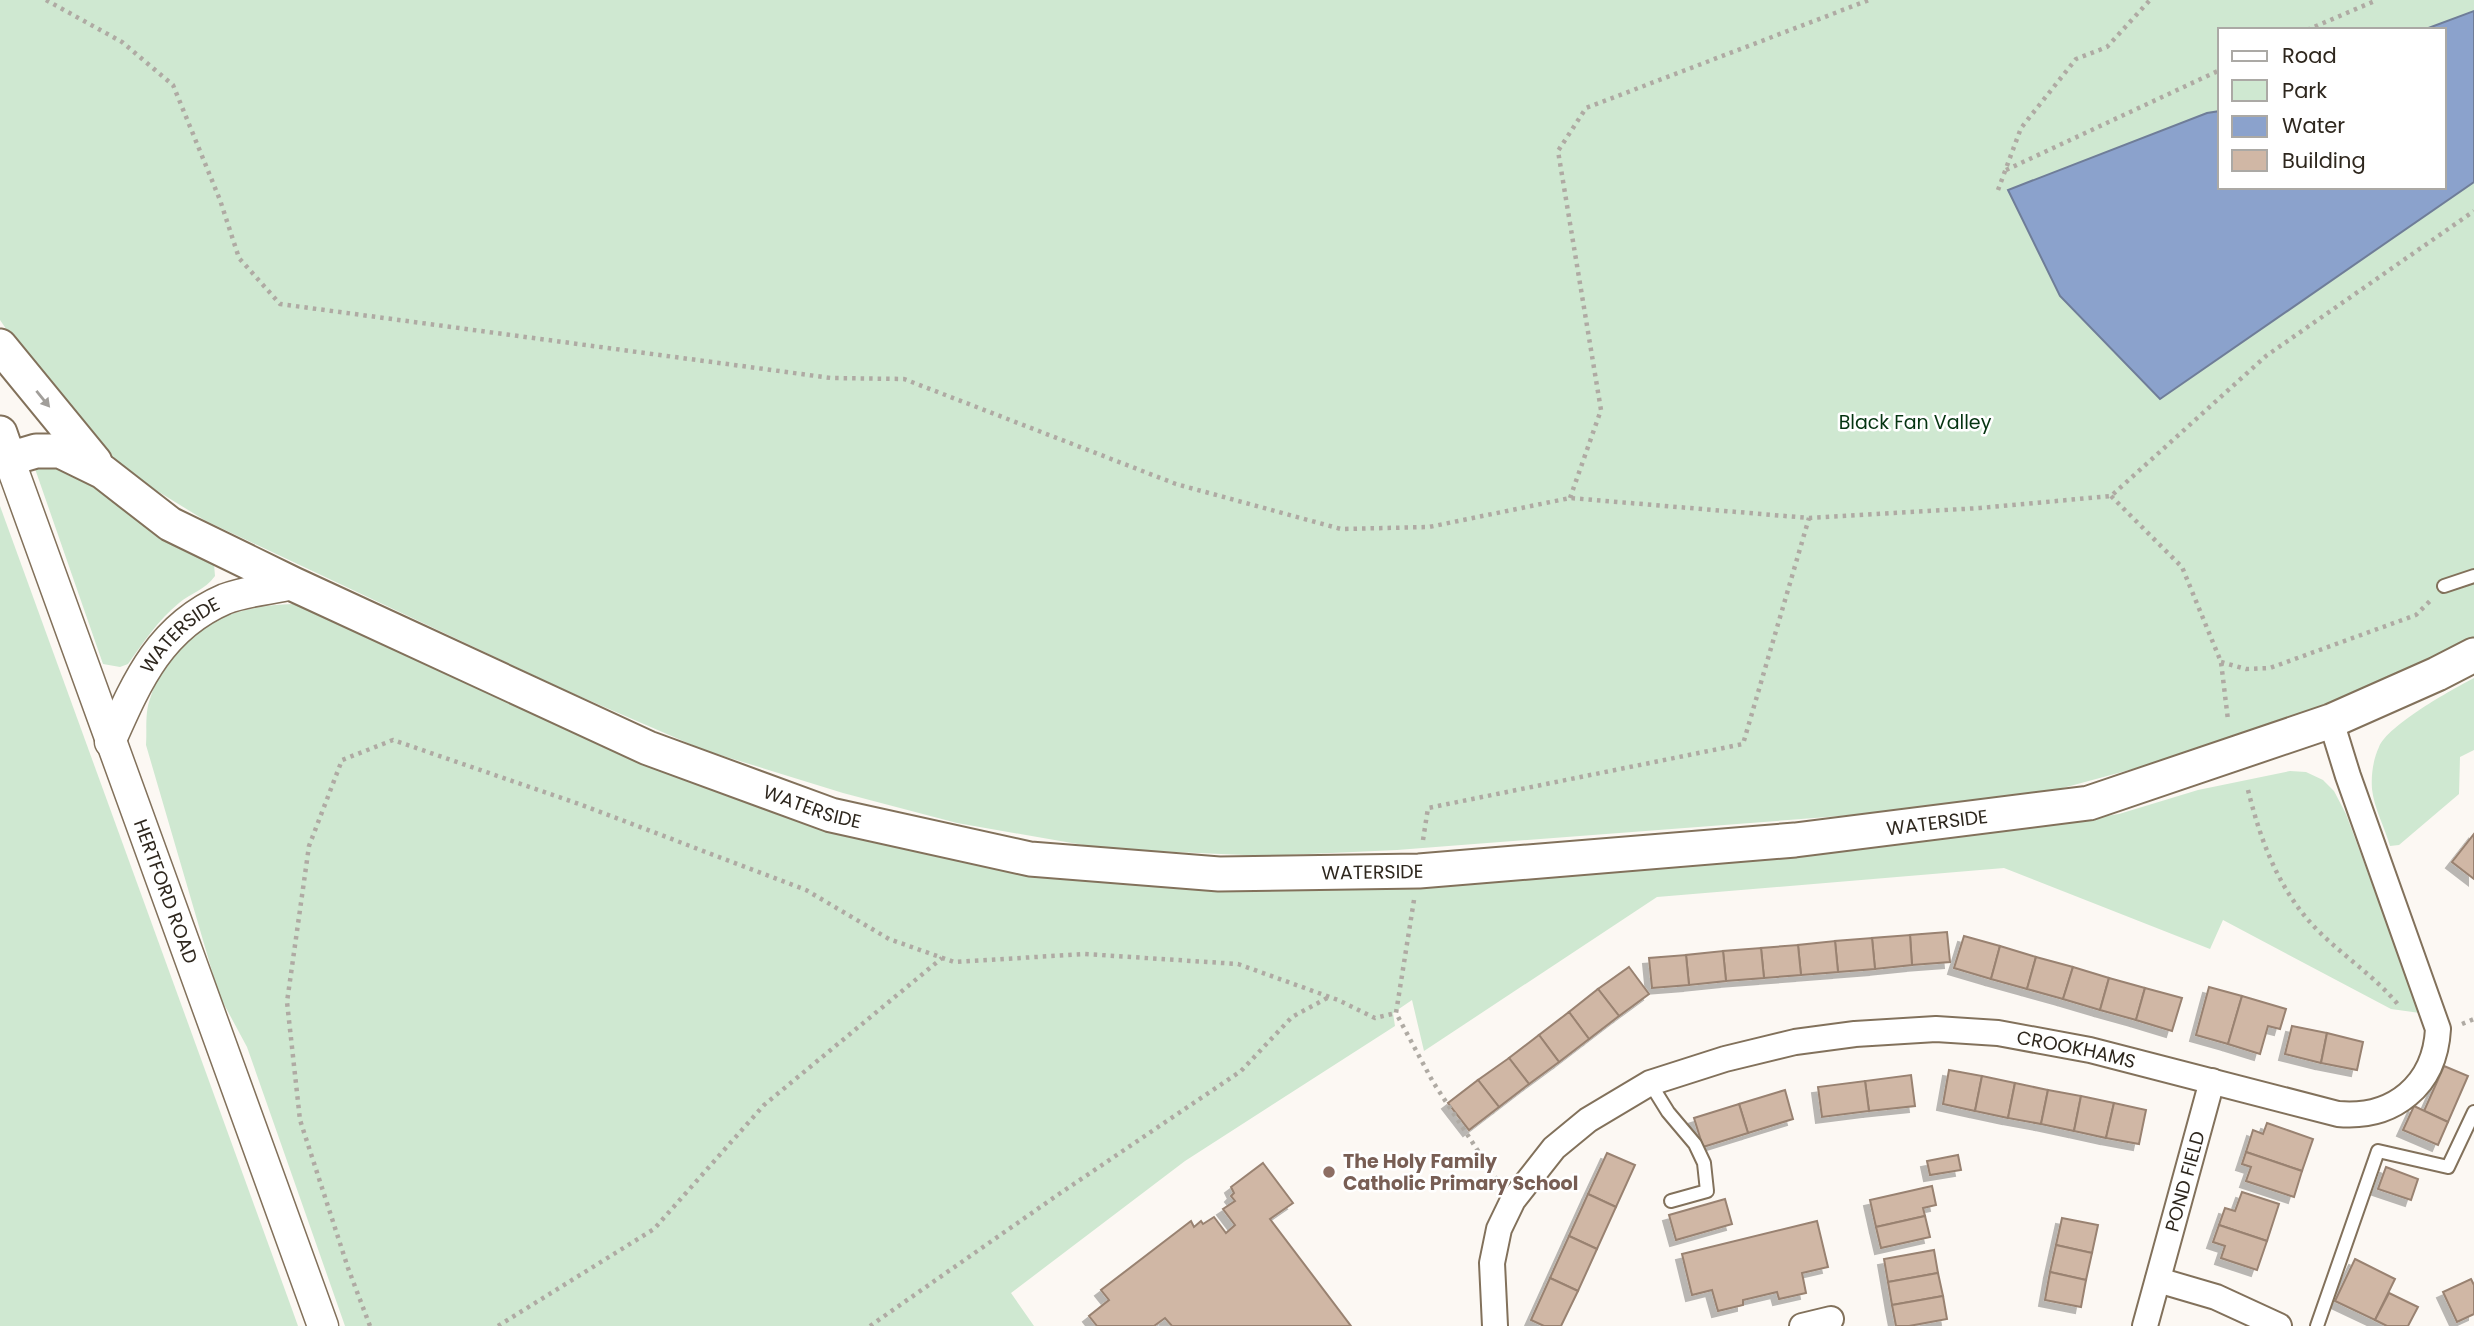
<svg xmlns="http://www.w3.org/2000/svg" width="2474" height="1326" font-family="Poppins,sans-serif">
<defs>
<filter id="shadow"><feDropShadow dx="-6" dy="6" stdDeviation="0" flood-color="#0004"/></filter>
</defs>
<rect width="100%" height="100%" fill="#fcf8f3"/>
<g fill="#cfe8d1" fill-rule="evenodd">
<path d="M0,0H2474V637L2382,682L2291,718L2170,759L2048,792L1893,812L1397,850L1267,856L1106,849L957,823L843,793L704,750L565,690L206,521L128,473L54,399L0,320ZM2220,30H2444V187H2220Z"/>
<path d="M55,460L214,564L215,576C205,590 191,593 179,603C158,620 143,643 128,664L120,667L103,664L33,463Z"/>
<path d="M0,506L293,1312L298,1326H0Z"/>
<path d="M293,604L995,863L1689,860L1892,845L2035,827L2119,814L2198,790L2290,771L2306,772L2323,780L2334,791L2346,814L2420,1013L2391,1009L2223,920L2210,949L2004,868L1657,897L1424,1051L1412,1000L1393,1013L1395,1026L1185,1161L1011,1293L1034,1326H345L247,1047L219,995L146,745C147,731 145,715 149,702C170,632 224,606 293,604Z"/>
<path d="M2474,678V750L2460,757L2459,794L2399,845L2390,846C2385,828 2374,808 2372,789C2371,775 2373,760 2379,747C2388,725 2451,690 2474,678Z"/>
</g>
<path fill="#8ba2cc" stroke="#6f7d98" stroke-width="2" d="M2474,11V182L2160,399L2060,296L2008,190L2207,113L2220,111V187H2444V30H2423Z"/>
<g fill="#d0b7a5" stroke="#998271" stroke-width="2" filter="url(#shadow)">
<path d="M2474,834V879L2452,862Z"/>
<path d="M1947,932L1950,962L1912,965L1910,935Z"/>
<path d="M1910,935L1912,965L1875,969L1872,938Z"/>
<path d="M1964,936L2000,946L1991,979L1954,968Z"/>
<path d="M1872,938L1875,969L1838,972L1835,941Z"/>
<path d="M1835,941L1838,972L1801,975L1798,945Z"/>
<path d="M1798,945L1801,975L1764,978L1761,948Z"/>
<path d="M2000,946L2036,957L2027,989L1991,979Z"/>
<path d="M1761,948L1764,978L1726,981L1723,951Z"/>
<path d="M1723,951L1726,981L1689,985L1686,955Z"/>
<path d="M1686,955L1689,985L1652,988L1649,958Z"/>
<path d="M2036,957L2073,967L2063,999L2027,989Z"/>
<path d="M1629,967L1649,994L1619,1016L1598,989Z"/>
<path d="M2073,967L2109,978L2100,1010L2063,999Z"/>
<path d="M2109,978L2145,988L2136,1020L2100,1010Z"/>
<path d="M2209,987L2242,996L2228,1044L2196,1035Z"/>
<path d="M2145,988L2182,998L2172,1031L2136,1020Z"/>
<path d="M1598,989L1619,1016L1589,1039L1569,1012Z"/>
<path d="M2242,996L2286,1009L2280,1029L2268,1026L2260,1054L2228,1044Z"/>
<path d="M1569,1012L1589,1039L1559,1062L1539,1035Z"/>
<path d="M2292,1026L2327,1033L2321,1063L2285,1054Z"/>
<path d="M2327,1033L2363,1042L2357,1070L2321,1063Z"/>
<path d="M1539,1035L1559,1062L1529,1084L1509,1058Z"/>
<path d="M1509,1058L1529,1084L1499,1107L1478,1080Z"/>
<path d="M2444,1066L2468,1076L2448,1122L2424,1111Z"/>
<path d="M1949,1070L1982,1076L1975,1111L1943,1104Z"/>
<path d="M1911,1075L1915,1106L1869,1111L1865,1081Z"/>
<path d="M1982,1076L2015,1083L2008,1118L1975,1111Z"/>
<path d="M1478,1080L1499,1107L1469,1130L1448,1103Z"/>
<path d="M1865,1081L1869,1111L1822,1117L1818,1087Z"/>
<path d="M2015,1083L2048,1090L2041,1124L2008,1118Z"/>
<path d="M1785,1090L1793,1119L1748,1133L1739,1104Z"/>
<path d="M2048,1090L2081,1096L2074,1131L2041,1124Z"/>
<path d="M2081,1096L2114,1103L2106,1138L2074,1131Z"/>
<path d="M2114,1103L2146,1110L2139,1144L2106,1138Z"/>
<path d="M1739,1104L1748,1133L1703,1147L1694,1118Z"/>
<path d="M2414,1106L2448,1122L2438,1145L2403,1130Z"/>
<path d="M2267,1123L2313,1139L2302,1171L2246,1152L2253,1130L2263,1134Z"/>
<path d="M2246,1152L2302,1171L2294,1197L2246,1181L2251,1167L2242,1164Z"/>
<path d="M1607,1153L1635,1165L1616,1207L1588,1194Z"/>
<path d="M1958,1155L1961,1170L1930,1175L1927,1161Z"/>
<path d="M1263,1163L1293,1203L1270,1219L1351,1326H1172L1165,1318L1154,1326H1097L1089,1316L1109,1300L1101,1290L1191,1221L1194,1227L1201,1221L1203,1224L1214,1217L1226,1233L1235,1225L1223,1209L1235,1201L1231,1196L1234,1193L1231,1187Z"/>
<path d="M2386,1167L2418,1179L2411,1200L2378,1189Z"/>
<path d="M1932,1186L1936,1205L1923,1208L1925,1216L1876,1227L1870,1200Z"/>
<path d="M2242,1192L2279,1204L2267,1241L2219,1225L2225,1208L2235,1211Z"/>
<path d="M1588,1194L1616,1207L1597,1249L1569,1236Z"/>
<path d="M1725,1199L1732,1224L1676,1240L1669,1215Z"/>
<path d="M1925,1216L1930,1237L1881,1248L1876,1227Z"/>
<path d="M2062,1218L2098,1225L2092,1253L2056,1245Z"/>
<path d="M1817,1221L1828,1267L1802,1273L1806,1293L1779,1299L1777,1292L1743,1300V1305L1718,1311L1712,1290L1692,1295L1682,1254Z"/>
<path d="M2219,1225L2267,1241L2257,1270L2221,1258L2225,1246L2213,1242Z"/>
<path d="M1569,1236L1597,1249L1578,1291L1550,1278Z"/>
<path d="M2056,1245L2092,1253L2086,1280L2050,1272Z"/>
<path d="M1934,1250L1938,1273L1888,1282L1884,1259Z"/>
<path d="M2355,1259L2395,1279L2375,1320L2335,1301Z"/>
<path d="M2050,1272L2086,1280L2081,1307L2045,1300Z"/>
<path d="M1938,1273L1943,1296L1892,1305L1888,1282Z"/>
<path d="M1550,1278L1578,1291L1561,1326H1544L1531,1320Z"/>
<path d="M2471,1279L2474,1285V1314L2457,1322L2443,1292Z"/>
<path d="M2389,1293L2418,1307L2408,1326H2387L2375,1320Z"/>
<path d="M1943,1296L1947,1319L1909,1326H1896L1892,1305Z"/>
</g>
<g fill="none" stroke-linecap="round" stroke-linejoin="round">
<g stroke="#82715b" stroke-width="16">
<g id="service">
<path d="M2444,586L2474,576"/>
<path d="M1650,1083L1668,1112L1695,1144L1704,1163L1707,1191L1671,1201"/>
<path d="M2317,1326L2378,1151L2448,1167L2474,1112"/>
</g>
</g>
<g stroke="#82715b" stroke-width="28">
<g id="minor">
<path d="M2158,1280L2216,1297L2279,1326"/>
<path id="s1" d="M1495,1326L1492,1263L1499,1229L1513,1200L1554,1148L1588,1120L1650,1083L1725,1059L1795,1042L1855,1034L1936,1029L1998,1033L2090,1050L2338,1114C2394,1119 2435,1085 2438,1029L2348,776L2331,721"/>
<path d="M1802,1326L1831,1319"/>
<path id="s2" d="M2145,1326L2212,1081"/>
</g>
</g>
<g stroke="#82715b" stroke-width="33">
<g id="tertiary">
<path id="s3" d="M9,459C113,748 220,1036 323,1326"/>
<path id="s4" d="M110,742C137,681 160,627 225,599C245,591 272,589 293,584"/>
</g>
</g>
<g stroke="#82715b" stroke-width="37">
<g id="secondary">
<path d="M0,346L95,462"/>
<path id="s5" d="M0,433L9,459L36,451H60L103,472L170,524L293,584L648,748L831,815L1030,859L1219,874L1419,871L1795,840L2089,803L2331,721L2437,674L2474,655"/>
</g>
</g>
<g stroke="#afaaa3" stroke-width="4.5" stroke-dasharray="3.5 5" stroke-linecap="butt">
<path d="M46,0L122,42L173,85L220,200L239,258L280,304L831,378L904,379L1176,484L1341,529L1429,527L1570,498L1809,518L1980,508L2111,496L2266,356L2474,211"/>
<path d="M2307,30L2377,0"/>
<path d="M2006,170L2220,70"/>
<path d="M1998,190L2021,128L2076,59L2107,47L2150,0"/>
<path d="M2111,496L2182,567L2221,662L2228,720"/>
<path d="M1570,498L1601,410L1558,151L1586,108L1869,0"/>
<path d="M2221,662L2246,669L2270,668L2416,615L2431,600"/>
<path d="M2248,790C2260,838 2276,883 2309,921C2336,952 2374,974 2400,1007"/>
<path d="M1423,840L1428,808L1743,744L1809,518"/>
<path d="M1414,900L1396,1013L1433,1082L1497,1180"/>
<path d="M2462,1024L2474,1019"/>
<path d="M370,1326L348,1268L300,1120L287,1002L309,846L342,760L393,740L582,805L806,890L889,939L954,962L1085,954L1238,964L1338,1000L1375,1018L1396,1013"/>
<path d="M498,1326L654,1229L764,1105L942,958"/>
<path d="M870,1326L1059,1194L1241,1071L1292,1017L1329,997"/>
</g>
<use href="#service" stroke="#fff" stroke-width="12"/>
<use href="#minor" stroke="#fff" stroke-width="24"/>
<use href="#tertiary" stroke="#fff" stroke-width="30"/>
<use href="#secondary" stroke="#fff" stroke-width="33"/>
</g>
<defs><path id="oneway-solid" d="M-6-.8H1V-3.2L6.5 0L1 3.2V.8H-6Z" transform="scale(1.75)"/></defs>
<use fill="#a19e9a" href="#oneway-solid" transform="translate(43 399) rotate(51)"/>
<circle fill="#8d6e63" stroke="#fff" stroke-width="2.5" cx="1329" cy="1172" r="7"/>
<g text-anchor="middle" stroke-width="5" stroke-linejoin="round" paint-order="stroke">
<g font-size="19" fill="#053411" stroke="#fff">
<text x="1915" y="429">Black Fan Valley</text>
</g>
<g font-size="19" fill="#2e271e" stroke="#fff">
<text dy="7" stroke="none"><textPath href="#s4" startOffset="130">WATERSIDE</textPath></text>
<text dy="7" stroke="none"><textPath href="#s5" startOffset="915">WATERSIDE</textPath></text>
<text dy="7" stroke="none"><textPath href="#s5" startOffset="2049">WATERSIDE</textPath></text>
<text dy="7" stroke="none"><textPath href="#s5" startOffset="1482">WATERSIDE</textPath></text>
<text dy="7" stroke="none"><textPath href="#s3" startOffset="460">HERTFORD ROAD</textPath></text>
<text dy="7" stroke="none"><textPath href="#s1" startOffset="747">CROOKHAMS</textPath></text>
<text dy="7" stroke="none"><textPath href="#s2" startOffset="150">POND FIELD</textPath></text>
</g>
<g font-size="19" font-weight="bold" fill="#785e54" stroke="#fff" text-anchor="start">
<text x="1343" y="1168">The Holy Family<tspan x="1343" dy="22">Catholic Primary School</tspan></text>
</g>
</g>
<rect x="2218" y="28" width="228" height="161" fill="#ffffff" stroke="#aba9a5" stroke-width="2"/>
<rect x="2232" y="51" width="35" height="10" fill="#ffffff" stroke="#aba9a5" stroke-width="2"/>
<text x="2282" y="63" font-size="21" fill="#2e271e">Road</text>
<rect x="2232" y="80" width="35" height="21" fill="#cfe8d1" stroke="#aba9a5" stroke-width="2"/>
<text x="2282" y="98" font-size="21" fill="#2e271e">Park</text>
<rect x="2232" y="116" width="35" height="21" fill="#8ba2cc" stroke="#aba9a5" stroke-width="2"/>
<text x="2282" y="133" font-size="21" fill="#2e271e">Water</text>
<rect x="2232" y="150" width="35" height="21" fill="#d0b7a5" stroke="#aba9a5" stroke-width="2"/>
<text x="2282" y="168" font-size="21" fill="#2e271e">Building</text>
</svg>
